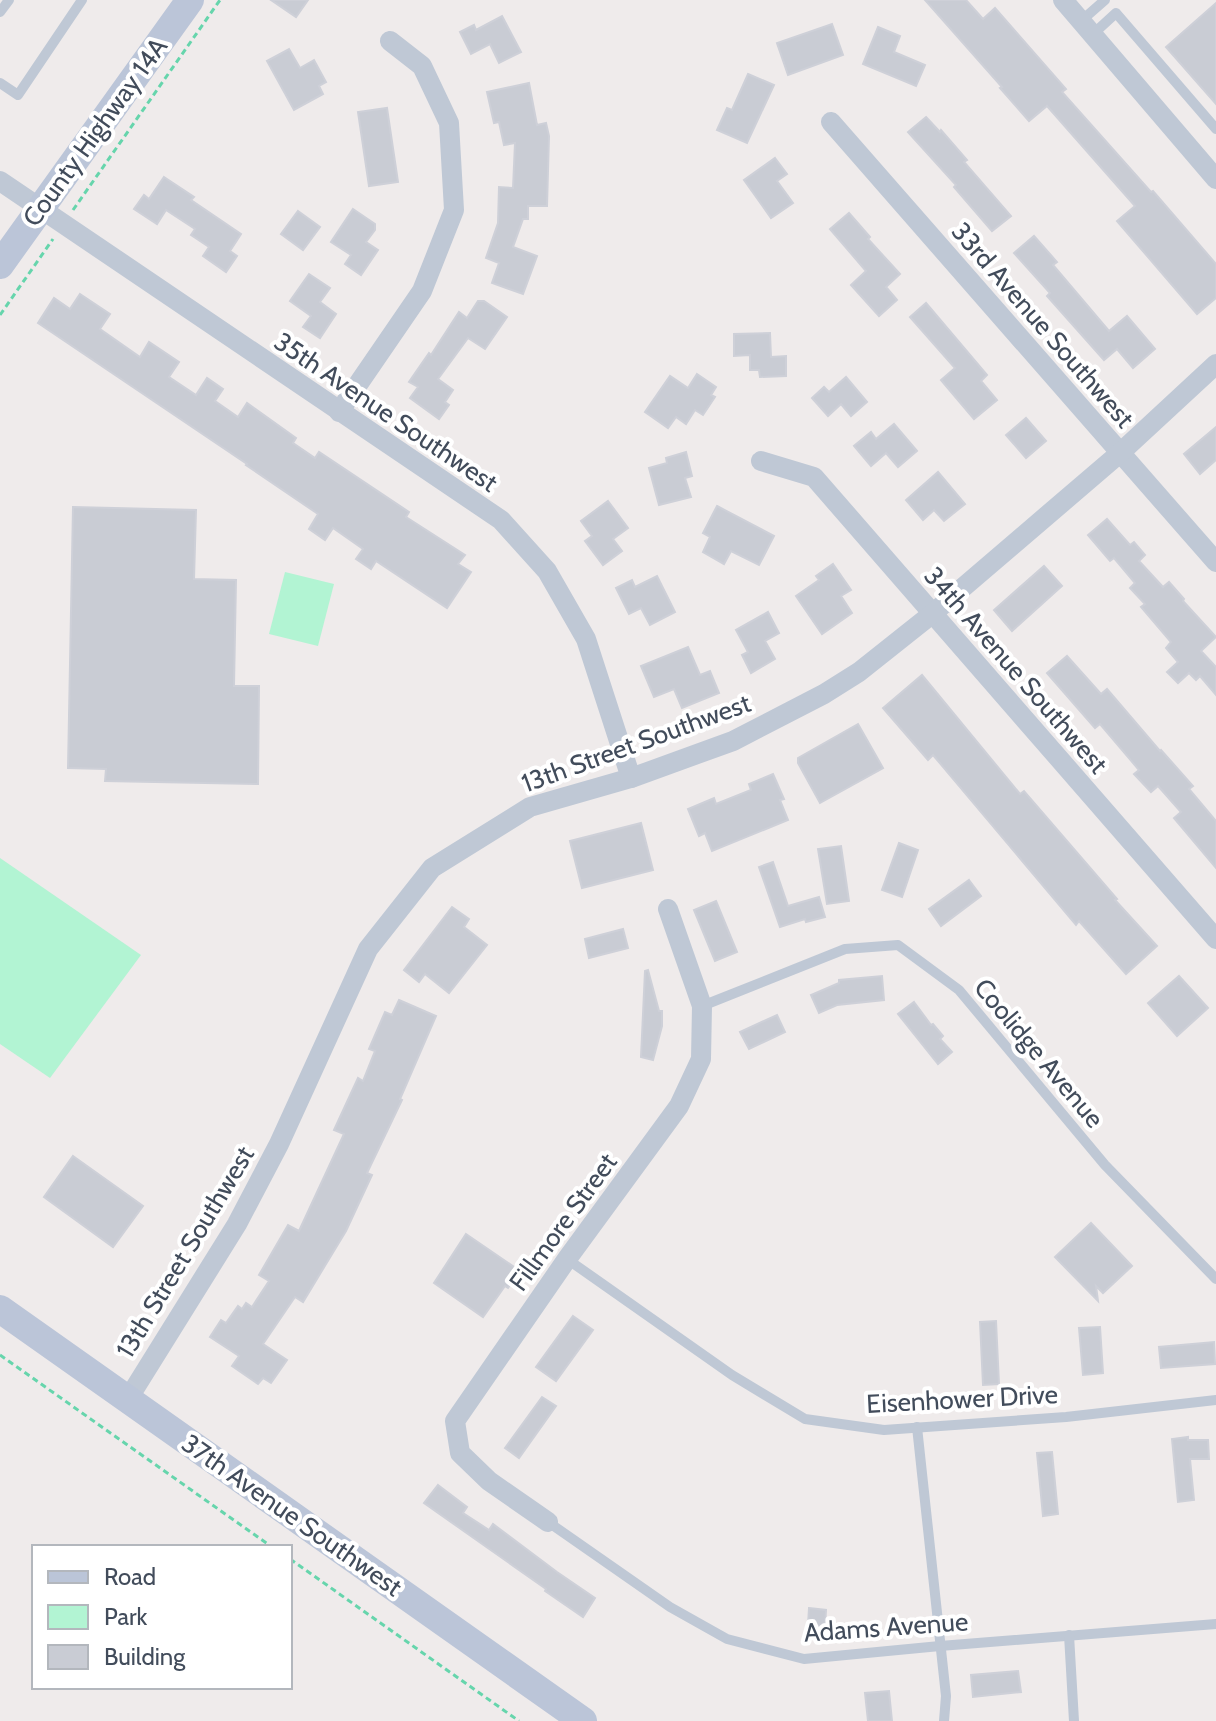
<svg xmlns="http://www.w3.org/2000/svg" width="1216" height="1721" font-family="Cabin,sans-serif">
<rect width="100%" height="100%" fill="#efebeb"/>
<g fill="#b2f4d3">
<path d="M285,572L334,584L318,646L269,634Z"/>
<path d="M0,858L141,955L50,1078L0,1044Z"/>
</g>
<g fill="#c9ccd4" stroke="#ced0d8" stroke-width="2">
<path d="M271,0H308L296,17Z"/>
<path d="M925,0H966L983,19L995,8L1066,89L1062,92L1151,192L1153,191L1216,264V298L1197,314L1117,221L1135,206L1047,106L1029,121L1000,88L1002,87Z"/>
<path d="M1216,3V104L1166,47Z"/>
<path d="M502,16L521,52L499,63L490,44L471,54L460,32L474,25L476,30Z"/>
<path d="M832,24L843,55L788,75L777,43Z"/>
<path d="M878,27L900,36L894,52L925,65L916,86L863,64Z"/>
<path d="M289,49L300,68L314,60L326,82L319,86L323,94L294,110L267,61Z"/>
<path d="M748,74L774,85L747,143L717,130L727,108L732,110Z"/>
<path d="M529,83L537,125L546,123L549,136L547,206H528V219H523L513,247L537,256L523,294L492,283L499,263L486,258L498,223L499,187L513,188L515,143L504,145L499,122L494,123L487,92Z"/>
<path d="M387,108L398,182L369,186L358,112Z"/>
<path d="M926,117L940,132L941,130L967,160L964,162L1011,216L992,231L954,187L956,185L908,132Z"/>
<path d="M775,158L787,174L777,181L793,203L771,218L744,180Z"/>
<path d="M164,177L194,197L191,200L241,234L230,251L237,256L226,272L203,256L209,247L191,235L195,229L166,210L157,224L134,209L144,195L149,199Z"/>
<path d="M353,209L375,224V230L366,242L378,250L361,275L345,264L351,255L331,242Z"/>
<path d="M298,211L320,227L303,250L281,234Z"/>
<path d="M849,213L870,237L868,239L900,274L886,287L897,300L879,316L851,285L866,271L830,229Z"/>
<path d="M1034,236L1057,262L1053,265L1109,331L1127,316L1155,349L1133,368L1117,349L1104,360L1047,296L1050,293L1014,253Z"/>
<path d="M309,274L330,288L320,302L336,314L320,338L303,327L311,316L290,301Z"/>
<path d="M80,294L110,314L100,329L140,357L149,342L179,362L169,377L196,395L207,378L223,389L215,401L238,417L247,403L296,438L293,443L315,458L319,452L409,512L406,517L465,555L458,564L471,572L447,608L376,561L371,569L356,559L363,549L333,528L325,540L309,529L318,514L246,465L247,464L38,323L54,298L70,309Z"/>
<path d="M478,301H484L507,317L485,349L468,338L438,379L453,390L445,402L449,405L439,419L410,398L418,387L409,382L429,353L431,355L459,312L467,318Z"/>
<path d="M926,303L987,375L981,381L997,400L974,419L941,380L955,368L910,317Z"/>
<path d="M770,333L771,357L786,356V376L760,377L759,370H750V355L734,356V334Z"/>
<path d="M697,374L716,387L711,395L715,397L703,415L695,410L686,424L676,417L668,428L645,412L670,376L688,388Z"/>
<path d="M846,377L867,402L851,416L841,404L828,416L812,398L824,387L829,392Z"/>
<path d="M1026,418L1046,441L1026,458L1006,435Z"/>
<path d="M894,424L917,451L898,467L886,453L871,466L854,446L871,432L876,439Z"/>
<path d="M1216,427V460L1200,474L1184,454Z"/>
<path d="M686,452L692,476L685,478L691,497L659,505L649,468L667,463L666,458Z"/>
<path d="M938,472L965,504L944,521L934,510L923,520L906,500Z"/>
<path d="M608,501L628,528L613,539L622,551L603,565L585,541L592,536L581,521Z"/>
<path d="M717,506L774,536L759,565L731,551L724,564L703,552L710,537L703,533Z"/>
<path d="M73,507L196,510L194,579L236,580L234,686H259L258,784L105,781L106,769L68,768Z"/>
<path d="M1107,519L1130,545L1134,542L1145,555L1139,561L1163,587L1169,582L1184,599L1183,601L1216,637L1201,651L1216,667V695L1200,676L1196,680L1189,673L1178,683L1167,672L1178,662L1166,648L1171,642L1141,607L1145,604L1130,588L1135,583L1114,558L1110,561L1088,535Z"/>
<path d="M833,564L851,590L841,596L852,613L822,634L796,596L819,580L816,576Z"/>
<path d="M1044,566L1062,586L1012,631L994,610Z"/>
<path d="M657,576L675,612L650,625L641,608L629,614L616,588L632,580L635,587Z"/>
<path d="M768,612L779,633L765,641L775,659L751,673L742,655L748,652L736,630Z"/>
<path d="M688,647L700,675L710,671L719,693L682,708L674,689L654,697L641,666Z"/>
<path d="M1067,656L1101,694L1107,689L1160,751L1161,750L1193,786L1189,789L1216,821V868L1174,818L1181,812L1158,786L1151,792L1134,774L1139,770L1100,724L1095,728L1047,673Z"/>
<path d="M922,675L1020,794L1024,791L1117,899L1115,900L1157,946L1126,974L1079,921L1076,925L933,755L928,760L883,708Z"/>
<path d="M858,724L883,768L820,803L798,763V758Z"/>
<path d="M773,774L784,799L780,800L788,820L712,851L705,833L699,836L688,809L714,798L716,804L751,790L749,784Z"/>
<path d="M641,823L653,870L582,888L570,841Z"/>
<path d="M899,843L918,850L902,897L882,890Z"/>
<path d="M841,846L849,901L827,904L818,849Z"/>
<path d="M773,862L788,906L819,897L825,917L806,922L805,919L780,927L759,867Z"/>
<path d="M969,880L981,896L941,926L929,909Z"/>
<path d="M716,901L737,952L715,961L694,910Z"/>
<path d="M452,907L469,919L464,927L487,945L449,993L425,974L419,982L404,970Z"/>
<path d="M623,929L628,948L589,958L585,939Z"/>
<path d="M648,970L659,1011H662V1026L653,1060L641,1057L645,971Z"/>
<path d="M882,976L884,1000L837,1005L819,1013L811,995L839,983V980Z"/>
<path d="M1179,976L1208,1008L1177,1036L1148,1003Z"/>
<path d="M399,1000L436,1016L400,1099L402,1100L367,1173L372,1175L346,1231L303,1302L295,1297L263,1344L287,1360L271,1383L263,1378L258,1384L232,1366L239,1356L210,1337L221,1320L226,1323L238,1306L242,1309L246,1303L252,1307L269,1281L259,1275L288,1225L299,1231L344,1134L334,1130L358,1078L363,1081L375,1051L369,1049L385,1012L392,1015Z"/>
<path d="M914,1002L931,1025L933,1024L943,1036L940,1039L952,1052L938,1064L898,1014Z"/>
<path d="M777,1015L785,1032L749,1049L740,1032Z"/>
<path d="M73,1156L143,1206L113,1247L44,1197Z"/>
<path d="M1091,1223L1132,1266L1103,1293L1096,1286L1098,1301L1055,1257Z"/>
<path d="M466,1234L520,1271L508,1288L505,1286L483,1317L434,1283Z"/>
<path d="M573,1316L593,1330L556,1381L536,1367Z"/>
<path d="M996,1321L999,1384L983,1385L980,1322Z"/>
<path d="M1100,1327L1103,1373L1083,1375L1079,1328Z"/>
<path d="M1214,1342L1215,1364L1161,1368L1159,1347Z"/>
<path d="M542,1397L556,1406L519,1458L505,1448Z"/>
<path d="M1188,1437V1440H1208L1209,1459H1190L1194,1500L1178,1502L1172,1439Z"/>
<path d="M1052,1452L1058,1514L1043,1516L1037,1453Z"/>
<path d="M438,1485L467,1507L463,1513L489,1530L493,1524L557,1572L595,1598L583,1617L545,1591L546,1589L424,1503Z"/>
<path d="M809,1608L826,1610L825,1627L808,1625Z"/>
<path d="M1018,1671L1021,1692L973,1697L971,1675Z"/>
<path d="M889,1691L892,1721H868L865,1693Z"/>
</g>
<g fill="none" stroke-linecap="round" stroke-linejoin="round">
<g stroke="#66d5ac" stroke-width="3" stroke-dasharray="6 4" stroke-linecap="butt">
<path d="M73,210L220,0"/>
<path d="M0,315L53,239"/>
<path d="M0,1355L272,1547"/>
<path d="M290,1559L519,1721"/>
</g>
<g stroke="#bfc8d5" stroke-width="10">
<path d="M0,12L9,0"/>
<path d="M1081,21L1105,0"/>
<path d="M1092,35L1116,13L1216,129"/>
<path d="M0,83L18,95L82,0"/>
<path d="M702,1006L845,949L898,945L959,990L1105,1165L1216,1279"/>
<path d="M567,1259L732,1375L805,1419L884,1430L1066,1417L1216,1400"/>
<path d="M917,1427L946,1696L944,1721"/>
<path d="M548,1522L670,1607L727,1639L804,1659L940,1646L1216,1624"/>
<path d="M1069,1635L1074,1721"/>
</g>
<g stroke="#bfc8d5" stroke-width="20">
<path d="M1063,0L1216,179"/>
<path d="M831,122L1216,562"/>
<path d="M0,181L501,520L547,571L586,639L631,778"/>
<path d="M339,412L422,291L454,210L449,123L422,66L390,41"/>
<path d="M761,461L814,477L1216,939"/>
<path d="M128,1399L237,1224L279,1144L368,949L432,868L530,807L631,778L733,741L824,694L859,672L932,614L1120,453L1216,364"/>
<path d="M548,1522L489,1481L460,1453L455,1421L567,1259L679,1106L701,1059L702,1006L668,909"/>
</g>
<g stroke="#bbc5d8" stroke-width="28">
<path d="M0,265L190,0"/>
<path d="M0,1309L583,1721"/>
</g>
</g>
<g text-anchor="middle" stroke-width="8" stroke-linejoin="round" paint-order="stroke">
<g font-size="26" fill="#424c5b" stroke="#fff">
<text transform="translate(95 132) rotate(-54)" y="9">County Highway 14A</text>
<text transform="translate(1043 325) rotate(49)" y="9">33rd Avenue Southwest</text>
<text transform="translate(386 412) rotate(34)" y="9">35th Avenue Southwest</text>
<text transform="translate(1016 670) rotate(49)" y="9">34th Avenue Southwest</text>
<text transform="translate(636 743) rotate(-20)" y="9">13th Street Southwest</text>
<text transform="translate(1039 1053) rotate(50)" y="9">Coolidge Avenue</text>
<text transform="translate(563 1222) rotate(-54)" y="9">Fillmore Street</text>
<text transform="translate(185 1252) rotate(-59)" y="9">13th Street Southwest</text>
<text transform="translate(962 1399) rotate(-3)" y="9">Eisenhower Drive</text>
<text transform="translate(292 1515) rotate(35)" y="9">37th Avenue Southwest</text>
<text transform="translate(886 1627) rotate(-4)" y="9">Adams Avenue</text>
</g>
</g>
<rect x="32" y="1545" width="260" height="144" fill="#ffffff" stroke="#b3b7bd" stroke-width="2"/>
<rect x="48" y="1571" width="40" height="12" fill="#bbc5d8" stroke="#b3b7bd" stroke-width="2"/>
<text x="104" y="1585" font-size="24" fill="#424c5b">Road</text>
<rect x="48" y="1605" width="40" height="24" fill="#b2f4d3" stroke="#b3b7bd" stroke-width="2"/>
<text x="104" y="1625" font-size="24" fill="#424c5b">Park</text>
<rect x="48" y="1645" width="40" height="24" fill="#c9ccd4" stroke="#b3b7bd" stroke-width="2"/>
<text x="104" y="1665" font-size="24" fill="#424c5b">Building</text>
</svg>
